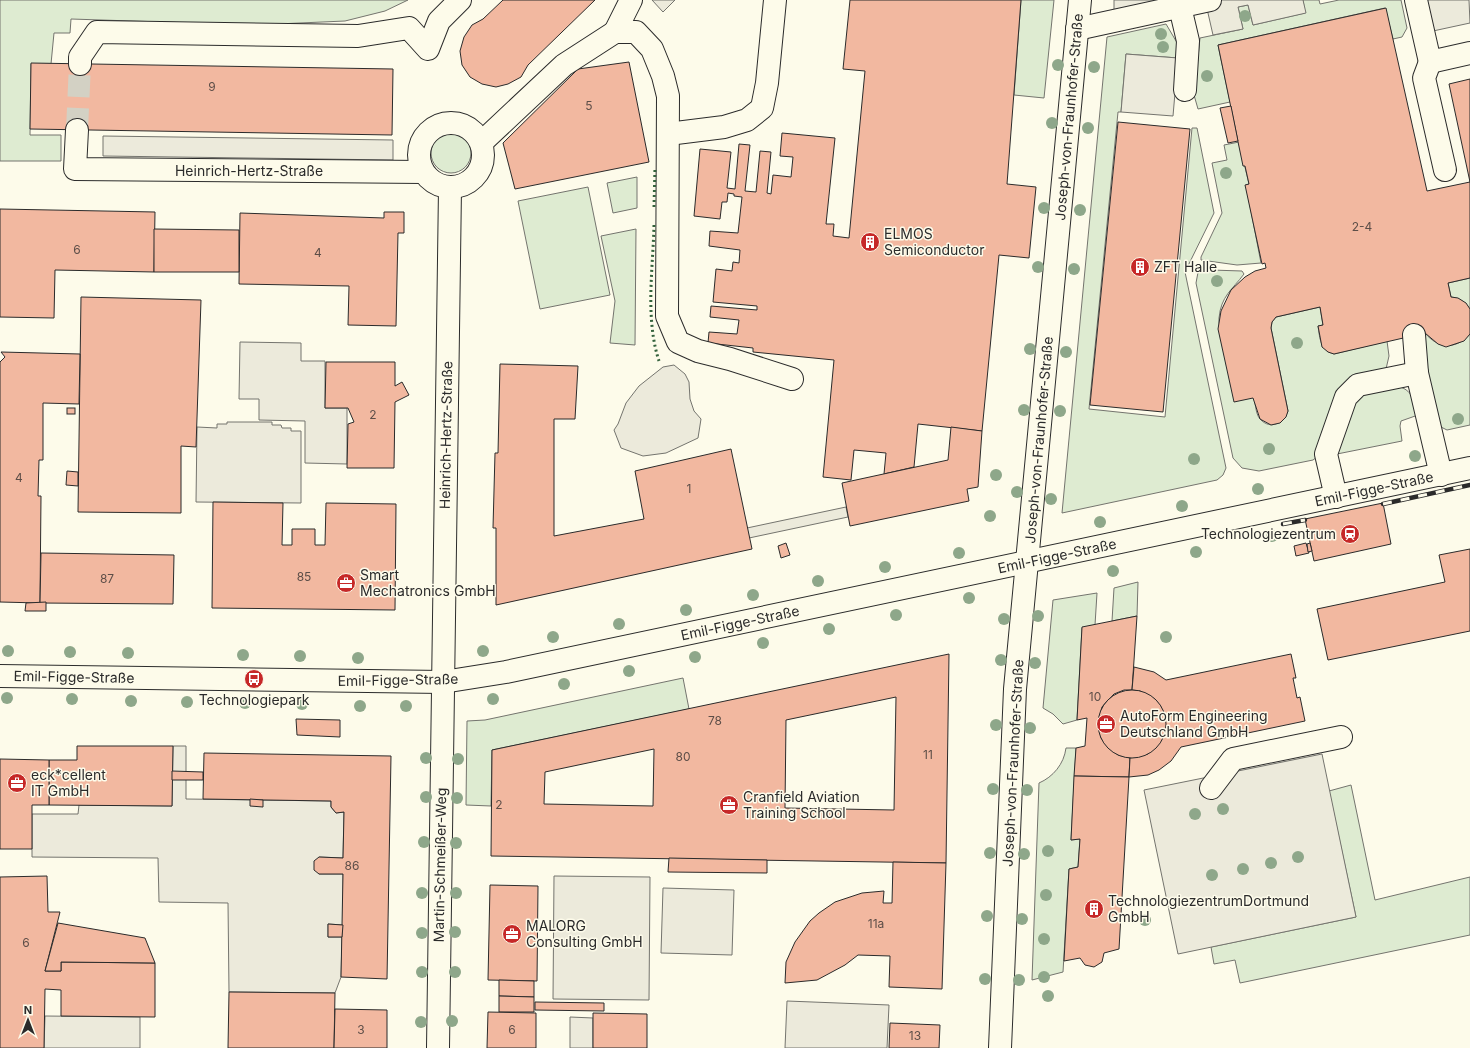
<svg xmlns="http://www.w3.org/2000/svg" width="1470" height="1048" font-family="Inter,sans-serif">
<rect width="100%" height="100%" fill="#fdfbea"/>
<g fill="#deebd1" stroke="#74746e">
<path d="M0,0H408L385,11L345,21L254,25L71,19L70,33H54L51,64H31L30,135H61V161H0Z"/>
<path d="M1021,0H1054L1044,98L1014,95Z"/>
<path d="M1303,0H1319L1320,4L1339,0H1401L1407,28L1402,37L1393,39L1385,8L1218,45L1230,102L1198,109L1194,95L1200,38L1243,29L1238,7L1248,5L1253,25L1305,13Z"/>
<path d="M1166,24L1179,46L1178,58L1126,54L1121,112H1118L1089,409L1165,417L1192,128H1197L1214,213L1185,272L1226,468L1223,475L1217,480L1062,513L1107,37Z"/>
<circle cx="451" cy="153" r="20"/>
<path d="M1239,142L1249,184L1246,185L1261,263L1237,265L1201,260V257L1222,213L1212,163L1227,160L1224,145Z"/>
<path d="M637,177V208L613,213L607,183Z"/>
<path d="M588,187L610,295L540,309L518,201Z"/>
<path d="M636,229L635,345L610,343L615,301L601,236Z"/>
<path d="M1199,267L1211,270L1242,271L1244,274C1232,290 1221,296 1219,318C1217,337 1244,377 1253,396C1256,403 1255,413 1260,419C1271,431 1284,422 1288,411L1271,328L1272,322L1276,317L1320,307L1323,325L1318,326C1320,339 1320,350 1334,354L1387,341L1389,356L1386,369L1372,378L1317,457L1313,460L1259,471L1242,468L1233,458L1196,283Z"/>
<path d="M1470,278V309C1465,302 1460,298 1451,297L1448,283Z"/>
<path d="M1425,333C1438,349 1456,350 1470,334V425L1447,430L1437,425L1419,343Z"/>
<path d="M1396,386C1413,389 1414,401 1418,415L1401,421L1400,426L1402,441L1337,454L1352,398Z"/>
<path d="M1138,582L1137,616L1112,621L1114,588Z"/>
<path d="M1097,593L1095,625L1082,628L1077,720L1063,724L1053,714L1043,708L1053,600Z"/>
<path d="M683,678L689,709L492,750L491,806L466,805L467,721L485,720Z"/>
<path d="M1066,748H1076L1071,840L1080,839L1078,867L1069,869L1063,972L1032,980L1039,783C1053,777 1064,764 1066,748Z"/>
<path d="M1351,785L1375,900L1470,877V935L1240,983L1235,960L1214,964L1211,947L1356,917L1329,791Z"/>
</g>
<g fill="#eceadb" stroke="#74746e">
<path d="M652,0H675L663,12Z"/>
<path d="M1114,0H1162L1114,11Z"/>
<path d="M1205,0H1303L1306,13L1253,25L1248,5L1238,7L1243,29L1213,35Z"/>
<path d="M1426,0H1469L1470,23L1433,31Z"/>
<path d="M1126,54L1178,58L1173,116L1121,112Z"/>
<path d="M103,136L393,140V160L103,156Z"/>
<path d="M240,342L301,343V361H325V408H347V464L305,463V421L259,420V399H239Z"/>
<path d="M674,365L685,374L689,382L690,399L694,411L701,419L698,438L666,453L643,456L621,448L614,430L618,424L626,403L639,386L663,367Z"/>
<path d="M227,422H272V425H281L282,428H291V431H301V503L196,502L197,427L217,428V424H227Z"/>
<path d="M846,507L848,517L749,538L747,528Z"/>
<path d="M173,746H186V799L331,801V807L336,813L344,812L343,858L319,857V874H343V925L328,924V937H342L341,977L335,993L229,992L228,903L159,902L158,858L32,857V814H78L79,805L172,806Z"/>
<path d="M1322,754L1356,917L1178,954L1144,790Z"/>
<path d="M554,876L650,877L649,1000L553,999Z"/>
<path d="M663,888L734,890L732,955L661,953Z"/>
<path d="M787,1001L889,1005L887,1048H785Z"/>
<path d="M45,1016L140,1017V1048H44Z"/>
<path d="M570,1017L593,1018V1048H570Z"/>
</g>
<g fill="#f2b8a0" stroke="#2b2b2b" fill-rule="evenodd">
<path d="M503,0H595L528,65L521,77L508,84L496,87L482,84L470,77L462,65L460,51L464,37L472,25L483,19Z"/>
<path d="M850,0H1021L1007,184L1036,187L1029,258L999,255L982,431L918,424L914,467L884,474L886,453L854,450L851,480L823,477L834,360L753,352V348L708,343L709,332L737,334L739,320L710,317L711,306L757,310V306L713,302L716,269L732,271L733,262L739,263L740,250L709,246L710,231L738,233L742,197L734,196V194L728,193L727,202H722L720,219L694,216L700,149L731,152L727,188L735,189L739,144L750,145L745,191L756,192L760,151L771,152L767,193L771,194L773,175L791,177L793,157L780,156L782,133L835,138L826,224H834L833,236L849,238L865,71L843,69Z"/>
<path d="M1386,8L1427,191L1470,182L1449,84L1470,79V278L1448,283L1451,297L1458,298L1466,303L1470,309V334L1464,341L1446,347L1438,344L1425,333L1334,354L1328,352L1322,347L1318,326L1323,325L1320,307L1276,317L1272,322L1271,328L1288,411L1286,417L1280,423L1271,425L1260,419L1253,398L1234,402L1218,329L1221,311L1231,290L1245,277L1255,271L1266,268L1265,263L1262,264L1245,185L1249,184L1245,166H1243L1218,45Z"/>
<path d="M629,62L649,162L515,189L503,143L578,69Z"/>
<path d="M31,63L393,69L392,135L30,129Z"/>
<path d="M1231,106L1238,141L1228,143L1220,108Z"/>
<path d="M1118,122L1190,129L1163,412L1090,405Z"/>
<path d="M0,209L155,212L154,272L55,270L54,318L0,317Z"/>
<path d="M384,212H404V233H398L396,326L348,325L349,286L239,284L240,213L384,218Z"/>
<path d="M154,229L239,230V272H154Z"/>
<path d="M81,297L201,300L196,447L181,446V513L78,512Z"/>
<path d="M1,352L80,354L79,404L43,403V460H39L38,496H41L40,603L0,602V362L5,357Z"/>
<path d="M326,362H395V386L402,382L409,395L395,402L394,468H347L348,424L354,422L348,408H325Z"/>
<path d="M500,364L578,366L575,419H554V536L644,519L635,471L731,449L752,549L496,605V528H493L495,453H498Z"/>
<rect x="67" y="408" width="8" height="6"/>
<path d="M951,427L982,431L978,487L967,489L969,501L850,526L842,483L948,460Z"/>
<path d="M67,471L78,472V486L66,485Z"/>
<path d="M213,502L283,503L282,545H292V529H315V545H325L326,503L396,504L395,610L212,608Z"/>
<path d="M1383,503L1391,544L1314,561L1305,519Z"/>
<path d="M786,543L790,555L781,558L778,546Z"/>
<path d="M1306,543L1309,553L1296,556L1294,546Z"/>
<path d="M1310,543L1312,551L1308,552L1307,544Z"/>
<path d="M1470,549V631L1328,660L1317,609L1445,582L1439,555Z"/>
<path d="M41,553L174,555L173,604L40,603Z"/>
<path d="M46,602V611H25L26,603Z"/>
<path d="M1137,616L1132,690H1124L1114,694L1108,700L1102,707L1098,722L1101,738L1108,747L1118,755L1130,758L1129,777L1074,776L1076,748L1085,746L1087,718L1077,720L1082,627Z"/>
<path d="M949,654L946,863L491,856L492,750ZM896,697L894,810L785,808L786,720ZM654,749L653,806L544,804L545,772Z"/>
<path d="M1291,654L1296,678H1293L1297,698L1300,697L1305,721L1181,747L1171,761L1159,770L1148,775L1129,777L1130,758L1148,754L1161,741L1165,730V719L1161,707L1155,699L1140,691L1132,690L1134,667L1154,672L1166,680Z"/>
<circle cx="1132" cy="724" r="34"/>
<path d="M296,719L340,720V737L297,735Z"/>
<path d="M77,746H173L172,806L49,805V760H77Z"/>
<path d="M204,753L391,756L387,979L341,977L343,874H319L314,870V861L319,857L343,858L344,812L336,813L331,807V801L203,799Z"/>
<path d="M0,759L49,760V805H32V849H0Z"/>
<path d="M172,771L203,772V780H172Z"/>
<path d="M1074,776L1129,777L1119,949L1104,953L1102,962L1094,967L1085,965L1080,958L1064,961L1069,869L1078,867L1080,839L1071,840Z"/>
<path d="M250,799L263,800V807L250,806Z"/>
<path d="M669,858L767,860V873L668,872Z"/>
<path d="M893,862L946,863L942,989L889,987L890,956L858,955L845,965L817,980L785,983L786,962L795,942L810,921L819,913L835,902L862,893L884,891L883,903H892Z"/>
<path d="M47,876L48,912H60L45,971H61V962L155,963V1017L61,1016V990L45,989L44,1048H0V877Z"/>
<path d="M490,885L538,886L537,981L488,980Z"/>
<path d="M58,923L145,938L155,963L61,962V971H45Z"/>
<path d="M328,924L343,925L342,937H328Z"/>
<path d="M499,980L534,981V997L499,996Z"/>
<path d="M229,992L335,993L334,1048H228Z"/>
<path d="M499,996L534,997V1012H499Z"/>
<path d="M535,1002L604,1003V1011L535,1010Z"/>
<path d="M335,1009L387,1010V1048H334Z"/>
<path d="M488,1012L536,1013V1048H487Z"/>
<path d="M593,1013L647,1014V1048H593Z"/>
<path d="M890,1023L940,1025L939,1048H889Z"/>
</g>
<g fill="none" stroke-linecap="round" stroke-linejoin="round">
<path stroke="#d3d1c4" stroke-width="22" stroke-dasharray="22 11" stroke-linecap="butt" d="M77,130L80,64"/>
<g stroke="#2b2b2b" stroke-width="24">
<g id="minor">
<path d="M1416,0L1430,62L1470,53"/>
<path d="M1180,7L1188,41L1185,90"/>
<path d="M1077,29L1210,0"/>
<path d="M615,32L631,0"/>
<path d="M1430,62L1424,78L1445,170"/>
<path d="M80,64V57L97,32L358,36L409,28L428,49L439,21L460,0"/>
<circle cx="451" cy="155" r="32"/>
<path d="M77,130L75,169L423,172"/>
<path d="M668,134L724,127L747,120L762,108L767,83L775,0"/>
<path d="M482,142L564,65L615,32H636L652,49L663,76L668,96L667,316L678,342L698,351L730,359L792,379"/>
<path d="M1414,335L1417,373L1441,475"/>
<path d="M1336,497L1326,454L1346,397L1358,385L1417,373"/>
<path d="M0,676L443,682L506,672L1470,468"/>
<path d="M1211,788L1233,759L1341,737"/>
<path d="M438,1048L450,188"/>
<path d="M1000,1048L1015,689L1080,0"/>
</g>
</g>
<use href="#minor" stroke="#fdfbea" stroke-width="22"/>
<g stroke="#2b2b2b" stroke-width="4.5">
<g id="rail">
<path d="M1383,504L1470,485"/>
<path d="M1283,524L1305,520"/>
</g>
</g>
<use href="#rail" stroke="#fdfbea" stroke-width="3" stroke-dasharray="9" stroke-linecap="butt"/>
<g stroke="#34623c" stroke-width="3" stroke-dasharray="2 3" stroke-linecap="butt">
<path d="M654,207L655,167"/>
<path d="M654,225C653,269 645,318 659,361"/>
</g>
</g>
<g fill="#8ea78a">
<circle cx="1245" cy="16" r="6"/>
<circle cx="1161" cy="34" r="6"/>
<circle cx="1163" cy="47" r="6"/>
<circle cx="1058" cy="65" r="6"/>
<circle cx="1094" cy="67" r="6"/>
<circle cx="1207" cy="76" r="6"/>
<circle cx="1052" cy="123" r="6"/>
<circle cx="1088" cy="128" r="6"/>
<circle cx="1226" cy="173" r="6"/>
<circle cx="1044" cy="208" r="6"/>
<circle cx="1080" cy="210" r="6"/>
<circle cx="1038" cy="267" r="6"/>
<circle cx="1074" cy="269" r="6"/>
<circle cx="1217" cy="281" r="6"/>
<circle cx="1297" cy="343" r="6"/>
<circle cx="1030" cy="349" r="6"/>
<circle cx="1066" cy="352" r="6"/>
<circle cx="1024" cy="410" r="6"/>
<circle cx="1060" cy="411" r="6"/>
<circle cx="1458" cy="419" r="6"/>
<circle cx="1269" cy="449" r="6"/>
<circle cx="1415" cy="456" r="6"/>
<circle cx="1194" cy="459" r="6"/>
<circle cx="996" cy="475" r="6"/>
<circle cx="1258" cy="489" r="6"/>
<circle cx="1017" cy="492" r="6"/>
<circle cx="1051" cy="499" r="6"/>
<circle cx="1182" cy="506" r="6"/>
<circle cx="990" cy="516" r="6"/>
<circle cx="1100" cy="522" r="6"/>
<circle cx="1272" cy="536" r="6"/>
<circle cx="1196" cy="552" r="6"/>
<circle cx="959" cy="553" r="6"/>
<circle cx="885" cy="567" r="6"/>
<circle cx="1113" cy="571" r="6"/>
<circle cx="818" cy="581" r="6"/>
<circle cx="753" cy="595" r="6"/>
<circle cx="969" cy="598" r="6"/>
<circle cx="686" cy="610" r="6"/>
<circle cx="896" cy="615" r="6"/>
<circle cx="1038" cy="616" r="6"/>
<circle cx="1004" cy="619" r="6"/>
<circle cx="619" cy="624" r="6"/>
<circle cx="829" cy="629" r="6"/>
<circle cx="553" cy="637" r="6"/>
<circle cx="1166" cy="637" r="6"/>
<circle cx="763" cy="643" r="6"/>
<circle cx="8" cy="651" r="6"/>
<circle cx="483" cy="651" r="6"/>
<circle cx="70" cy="652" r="6"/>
<circle cx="128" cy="653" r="6"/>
<circle cx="243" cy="655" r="6"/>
<circle cx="300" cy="656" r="6"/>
<circle cx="695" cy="657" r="6"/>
<circle cx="358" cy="658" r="6"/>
<circle cx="1001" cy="660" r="6"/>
<circle cx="1035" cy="663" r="6"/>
<circle cx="629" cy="671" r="6"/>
<circle cx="564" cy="684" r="6"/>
<circle cx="7" cy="698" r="6"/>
<circle cx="72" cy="699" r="6"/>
<circle cx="493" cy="699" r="6"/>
<circle cx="131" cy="701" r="6"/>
<circle cx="187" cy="702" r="6"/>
<circle cx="245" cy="703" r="6"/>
<circle cx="302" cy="704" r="6"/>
<circle cx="360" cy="706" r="6"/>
<circle cx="406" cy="706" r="6"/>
<circle cx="996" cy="725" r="6"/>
<circle cx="1030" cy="728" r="6"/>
<circle cx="426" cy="758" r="6"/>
<circle cx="458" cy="759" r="6"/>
<circle cx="993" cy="789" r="6"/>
<circle cx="1027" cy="790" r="6"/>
<circle cx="426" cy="797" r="6"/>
<circle cx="457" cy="798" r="6"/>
<circle cx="1223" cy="809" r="6"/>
<circle cx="1195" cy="814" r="6"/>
<circle cx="424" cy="842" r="6"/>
<circle cx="456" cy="843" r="6"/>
<circle cx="1048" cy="851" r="6"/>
<circle cx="990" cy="853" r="6"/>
<circle cx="1024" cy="854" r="6"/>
<circle cx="1298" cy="857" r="6"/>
<circle cx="1271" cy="863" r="6"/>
<circle cx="1243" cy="869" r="6"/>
<circle cx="1212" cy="875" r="6"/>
<circle cx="422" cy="893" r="6"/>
<circle cx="456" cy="893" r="6"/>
<circle cx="1046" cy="895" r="6"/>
<circle cx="987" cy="916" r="6"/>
<circle cx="1022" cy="919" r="6"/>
<circle cx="1145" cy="920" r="6"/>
<circle cx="455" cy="932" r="6"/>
<circle cx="422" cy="933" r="6"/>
<circle cx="1044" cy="939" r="6"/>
<circle cx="422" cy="972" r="6"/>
<circle cx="455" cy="972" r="6"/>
<circle cx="1044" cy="977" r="6"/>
<circle cx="985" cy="979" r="6"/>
<circle cx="1019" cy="980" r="6"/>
<circle cx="1048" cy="996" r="6"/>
<circle cx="452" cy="1021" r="6"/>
<circle cx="421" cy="1022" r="6"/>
</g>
<defs>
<g id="building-disc" transform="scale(1)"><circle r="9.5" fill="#c62828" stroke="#fdfbea"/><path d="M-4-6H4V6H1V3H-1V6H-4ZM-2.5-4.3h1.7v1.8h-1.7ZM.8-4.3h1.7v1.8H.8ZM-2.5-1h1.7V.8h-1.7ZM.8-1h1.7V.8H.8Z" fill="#fff"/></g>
<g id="station-disc" transform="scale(1)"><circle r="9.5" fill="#c62828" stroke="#fdfbea"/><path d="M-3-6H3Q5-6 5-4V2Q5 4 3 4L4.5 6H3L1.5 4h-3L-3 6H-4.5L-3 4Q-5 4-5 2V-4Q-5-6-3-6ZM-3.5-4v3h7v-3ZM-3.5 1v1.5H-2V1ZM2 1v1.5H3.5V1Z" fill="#fff"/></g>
<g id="office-disc" transform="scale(1)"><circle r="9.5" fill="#c62828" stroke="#fdfbea"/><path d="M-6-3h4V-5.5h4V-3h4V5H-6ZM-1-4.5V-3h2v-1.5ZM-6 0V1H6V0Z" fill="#fff"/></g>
<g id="bus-disc" transform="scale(1)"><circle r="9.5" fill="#c62828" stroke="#fdfbea"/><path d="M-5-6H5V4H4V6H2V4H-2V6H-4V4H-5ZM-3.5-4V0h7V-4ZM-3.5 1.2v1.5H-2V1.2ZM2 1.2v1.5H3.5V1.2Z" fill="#fff"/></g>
</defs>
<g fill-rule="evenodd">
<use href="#building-disc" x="870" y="242"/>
<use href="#building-disc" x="1140" y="267"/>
<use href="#station-disc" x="1350" y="534"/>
<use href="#office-disc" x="346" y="583"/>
<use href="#bus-disc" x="254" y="679"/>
<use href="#office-disc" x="1106" y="724"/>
<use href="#office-disc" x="17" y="783"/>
<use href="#office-disc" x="729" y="805"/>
<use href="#building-disc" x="1094" y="909"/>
<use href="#office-disc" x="512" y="934"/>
</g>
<g text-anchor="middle" stroke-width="3" stroke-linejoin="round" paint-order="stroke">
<g font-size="12" fill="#5d4e48">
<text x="212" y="91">9</text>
<text x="589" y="110">5</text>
<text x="1362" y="231">2-4</text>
<text x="77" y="254">6</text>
<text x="318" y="257">4</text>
<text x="373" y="419">2</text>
<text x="19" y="482">4</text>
<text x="689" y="493">1</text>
<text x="304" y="581">85</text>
<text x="107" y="583">87</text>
<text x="1095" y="701">10</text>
<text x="715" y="725">78</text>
<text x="928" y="759">11</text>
<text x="683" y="761">80</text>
<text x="499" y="809">2</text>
<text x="352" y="870">86</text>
<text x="876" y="928">11a</text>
<text x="26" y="947">6</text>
<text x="361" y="1034">3</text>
<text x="512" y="1034">6</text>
<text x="915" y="1040">13</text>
</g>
<g font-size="14" fill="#2b2b2b" stroke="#fdfbea">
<text transform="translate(1069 117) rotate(-85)" y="5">Joseph-von-Fraunhofer-Straße</text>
<text x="249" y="176">Heinrich-Hertz-Straße</text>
<text transform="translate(446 435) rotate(-89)" y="5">Heinrich-Hertz-Straße</text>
<text transform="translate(1039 440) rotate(-85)" y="5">Joseph-von-Fraunhofer-Straße</text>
<text transform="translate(1374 489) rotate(-12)" y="5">Emil-Figge-Straße</text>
<text transform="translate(1057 556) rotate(-12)" y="5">Emil-Figge-Straße</text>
<text transform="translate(740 623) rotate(-12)" y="5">Emil-Figge-Straße</text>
<text transform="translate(74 677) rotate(1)" y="5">Emil-Figge-Straße</text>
<text transform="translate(398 680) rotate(-1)" y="5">Emil-Figge-Straße</text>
<text transform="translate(1013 763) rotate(-87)" y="5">Joseph-von-Fraunhofer-Straße</text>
<text transform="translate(440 865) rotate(-89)" y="5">Martin-Schmeißer-Weg</text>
</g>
<g font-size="14" fill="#2b2b2b" stroke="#fdfbea" text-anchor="start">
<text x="884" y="239">ELMOS<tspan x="884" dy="16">Semiconductor</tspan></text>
<text x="1154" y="272">ZFT Halle</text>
<text x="1336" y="539" text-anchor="end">Technologiezentrum</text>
<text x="360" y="580">Smart<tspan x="360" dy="16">Mechatronics GmbH</tspan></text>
<text x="254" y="705" text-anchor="middle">Technologiepark</text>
<text x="1120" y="721">AutoForm Engineering<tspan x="1120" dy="16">Deutschland GmbH</tspan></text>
<text x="31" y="780">eck*cellent<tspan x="31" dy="16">IT GmbH</tspan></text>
<text x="743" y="802">Cranfield Aviation<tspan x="743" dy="16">Training School</tspan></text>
<text x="1108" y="906">TechnologiezentrumDortmund<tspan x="1108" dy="16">GmbH</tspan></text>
<text x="526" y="931">MALORG<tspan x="526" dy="16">Consulting GmbH</tspan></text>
</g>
</g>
<g transform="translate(28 1020)" stroke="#fdfbea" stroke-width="3" paint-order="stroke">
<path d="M0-3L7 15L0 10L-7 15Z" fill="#2b2b2b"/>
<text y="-6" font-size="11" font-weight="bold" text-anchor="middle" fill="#2b2b2b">N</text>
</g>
</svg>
